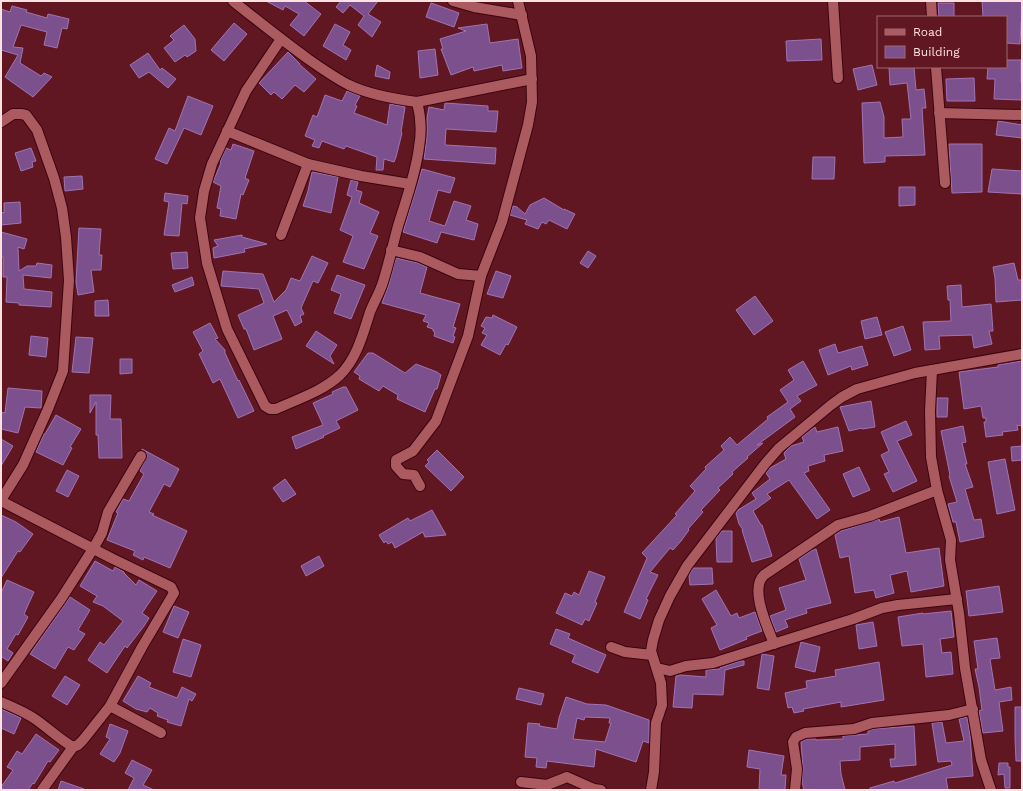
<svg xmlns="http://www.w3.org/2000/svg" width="1023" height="791" font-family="'Work Sans',sans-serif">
<rect width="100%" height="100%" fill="#601722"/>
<g fill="#7c508d" stroke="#a173b2" fill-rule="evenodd">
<path d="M266,1H304L321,14L304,36L290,25L299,14L285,6L283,10Z"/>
<path d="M341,1H378L368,14L381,22L372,37L358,25L364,16L350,5L343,13L336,7Z"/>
<path d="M982,1H1022V22H1021L1020,44L1006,43V17H983Z"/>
<path d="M431,3L459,13L454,27L426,17Z"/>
<path d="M938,3H954V17H939Z"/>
<path d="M12,6L27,10L26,12L47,18L48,14L69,19L67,29L62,28L57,48L44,45L47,32L21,25L13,47L23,48L20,63L41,76L44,73L52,77L33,97L5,77L18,55L1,50V9L10,12Z"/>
<path d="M234,23L247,34L224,61L211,50Z"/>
<path d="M335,24L350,32L343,45L351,50L346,60L323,46Z"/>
<path d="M487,24L490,43L518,39L522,68L503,71L502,65L474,71L473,67L451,75L441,49H443L440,39L466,31L458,28Z"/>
<path d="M184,25L195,39L196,51L187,57L185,55L175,62L164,48L174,40L170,36Z"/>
<path d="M821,39L822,60L787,61L786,41Z"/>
<path d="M435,49L438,75L420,78L418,51Z"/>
<path d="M288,52L300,64H299L316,79L304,92L295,85L282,99L274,92L271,95L259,83Z"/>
<path d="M148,53L160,70L162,68L176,79L168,88L149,72L139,78L130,65Z"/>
<path d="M1006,60H1021V83L1022,84V100L994,99L995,79H987L988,67H1006Z"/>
<path d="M377,65L390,72L389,79L375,76Z"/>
<path d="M872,65L877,85L858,90L853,69Z"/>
<path d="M889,67H914L916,90L924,89L926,108H922L925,155L885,156V162L864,163L862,103L880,102L884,117V138L903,137L902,119H911L907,83L890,85Z"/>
<path d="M974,78L975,101H947L946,79Z"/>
<path d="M347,91L360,96L355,105L357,106L354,113L387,125L390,104L405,107L401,132L402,133L396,157L394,162L384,159L383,170H376L377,157L346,146L344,149L322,141L319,148L312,146L315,140L305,136L313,115L317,117L325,95L342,101Z"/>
<path d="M188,96L213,106L201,135L184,128L167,164L155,159L169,128L175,131Z"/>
<path d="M445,103L488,106V111H498L496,132L446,129L445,145L496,148L495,164L424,159L427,136V118L429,107L444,110Z"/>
<path d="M998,121L1022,125V138L996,135Z"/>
<path d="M233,144L254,151L245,178L249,180L243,195L241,194L236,219L220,216L221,209L217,208L221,186L213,182L221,163L220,162L226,148L231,150Z"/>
<path d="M949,144H982V192L952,193Z"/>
<path d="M31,148L36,161L32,162L33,167L21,171L15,153Z"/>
<path d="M813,157H835L834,179H812Z"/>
<path d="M422,169L455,178L450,193L438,190L429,221L445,226L454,201L471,206L466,220L478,224L474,240L441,232L437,243L403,232Z"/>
<path d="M992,169L1022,171V194L988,192Z"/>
<path d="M312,172L338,177L331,213L303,206L308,191Z"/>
<path d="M82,176L83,189L65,191L64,177Z"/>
<path d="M351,180L358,182L356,190L362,192L359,203L379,212L370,233L378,236L364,269L343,262L353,236L340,230L352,197L347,195Z"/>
<path d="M899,187H915V205L899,206Z"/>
<path d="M165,193L188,196L187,204L182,203L179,236L164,235L169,202L164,201Z"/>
<path d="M544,198L564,210V209L575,214L567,229L549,220L546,224L542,222L538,229L525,224L527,220L510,215L513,206L517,207L525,214L530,205Z"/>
<path d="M20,202L21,223L1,225V212L4,213V203Z"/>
<path d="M79,228L101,229L99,255H102L101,270H91L94,292L78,295L76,282Z"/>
<path d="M1,232L27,239L24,249L18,247L19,271L27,266H36L37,263L52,265L51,278L23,275L24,289L52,292L51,307L19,305V303L6,302L7,277H3V257L1,256Z"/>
<path d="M242,235V237L267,244L244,249L245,252L214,258L213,248L218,246L214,240Z"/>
<path d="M588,251L596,256L588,268L580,263Z"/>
<path d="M187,252L188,268L173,269L171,253Z"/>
<path d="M312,256L328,263L318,283L313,281L301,308L304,314L300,316L302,322L295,326L287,310L273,316L282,339L254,350L246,329H244L238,315L264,303L259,289L221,286L223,271L263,274L274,302L286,290L291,278L300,281Z"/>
<path d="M396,258L418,263L427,267L420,293L460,304L453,327L456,328L453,336L455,337L453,343L434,336L435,332L433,331V329L427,327L429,323L423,321L426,315L382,303L389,284Z"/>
<path d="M1014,263L1018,280H1022V300L996,302L995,278L993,267Z"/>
<path d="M496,271L511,276L503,298L487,294Z"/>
<path d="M337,275L365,285L351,319L334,313L341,294L331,290Z"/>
<path d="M192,277L194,285L175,292L172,285Z"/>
<path d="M961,285L962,307L991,304L993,331H989L992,344L974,348L972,335L939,336L940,349L925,350L923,322L951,321L950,300H948L947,286Z"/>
<path d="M755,296L773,321L754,335L736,310Z"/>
<path d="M108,300L109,316H95V301Z"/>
<path d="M493,315L517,327L508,345L506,344L500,355L481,345L487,335L482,333L485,328L481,326L486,317L492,318Z"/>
<path d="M877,317L882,335L865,339L861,321Z"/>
<path d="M210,323L218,338L215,339L225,350V353L238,381L239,380L254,411L238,418L220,379L213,383L199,354L203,351L193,332Z"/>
<path d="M903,326L911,350L894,356L885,332Z"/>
<path d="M316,331L337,345L330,356L334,364L306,346Z"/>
<path d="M31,336L48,338L46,357L29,355Z"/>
<path d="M76,337L93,338L89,373L72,372Z"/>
<path d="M835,344L838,353L862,346L868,365L852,370L851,366L828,375L819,350Z"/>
<path d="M368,353H373L405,373L416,364L437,372L441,375L437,389H435L425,412L397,399L398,395L383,386L379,391L359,379L360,376L354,372Z"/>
<path d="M120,359H132V373L120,374Z"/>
<path d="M803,361L817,385L797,396L801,401L790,409L795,417L757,445L763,443L747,457L748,458L732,472L733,474L718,488L720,490L701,510L703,512L688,529L689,530L681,541L673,550L670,548L650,572L658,575L646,599L648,600L640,619L624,612L647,558L642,553L677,515L675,514L695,491L690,486L706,469L705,467L724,450L721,446L730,437L737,445L768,419L767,417L788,402L780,390L794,380L788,370Z"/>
<path d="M1022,361V426L1017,425L1018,430L1002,432L1003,435L986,437L984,422H986V418H983L981,406L964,409L959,372L998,367V365Z"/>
<path d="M343,387H346L358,410L336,421L340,428L323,436L324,437L296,449L292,437L323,425L313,403L333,394L332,392Z"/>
<path d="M8,388L42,391L41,408L25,407L18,433L1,429V412L5,413Z"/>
<path d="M90,395H111L110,419H121L122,458H99L98,435H96V402L90,413Z"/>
<path d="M937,398H948L947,417H937Z"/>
<path d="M871,401L875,427L862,429V428L849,431L840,407Z"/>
<path d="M56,415L81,429L70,447L72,448L63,465L36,452L44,434H45Z"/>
<path d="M906,421L912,435L897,441L917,481L893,492L884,474L889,472L881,455L889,451L881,432Z"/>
<path d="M963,426L966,442L962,443L967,464H965L973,487L965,489L974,520L981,519L984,537L960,542L956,522H953L948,504L957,502L949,476L950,475L941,431Z"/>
<path d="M815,427L817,432L838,427L843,451L824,455L825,461L808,466L809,471L804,473L830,510L817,519L789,480L767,494L771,498L753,511L761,525H762L772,556L752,562L742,530H743L739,524L736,513L738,510L756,499L752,493L770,479L766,473L770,468L786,459L784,453L791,446L804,442L802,437Z"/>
<path d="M1,439L13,446L1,466Z"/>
<path d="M1022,446V460L1012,461L1011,447Z"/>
<path d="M142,449L179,469L170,487L164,484L149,512L154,514L152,515L187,531L170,568L144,557L143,560L133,555L135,551L107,540L118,513L116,512L123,499L129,501L144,474L140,471L147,456L146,452L142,450Z"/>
<path d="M437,450L464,477L451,491L425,466L429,462L427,460Z"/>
<path d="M1005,459L1015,510L997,514L988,462Z"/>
<path d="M859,467L870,490L853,497L843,474Z"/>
<path d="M67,470L79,476L68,497L56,491Z"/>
<path d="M285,479L296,494L283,502L273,488Z"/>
<path d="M432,510L446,535L425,537L423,532L395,548L392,542L388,544L386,541L384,543L379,535L408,518L410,521Z"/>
<path d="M1,515L16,522L33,534L20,552L18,551L1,578Z"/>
<path d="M899,517L906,553L939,548L944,586L911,592L907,571L890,575L894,593L876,598L874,590L855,593L849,556L840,558L835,535L841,531L879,519L880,522Z"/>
<path d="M722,531H732V562H717L716,538Z"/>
<path d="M816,549L831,603L806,609L807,613L785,620L788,627L776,632L770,616L786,610L779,588L806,580L799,559L811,551Z"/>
<path d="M319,556L324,566L306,576L301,566Z"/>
<path d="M95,561L113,571L115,567L124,572V573L136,585L139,580L157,591L142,613L149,618L144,626L127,648L125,646L107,673L88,660L100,642L104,645L123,621L103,606L93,602L97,596L80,586Z"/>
<path d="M693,568H712L713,584L690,585L689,575Z"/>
<path d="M589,571L605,577L595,602L597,603L589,621L585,619L582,625L556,613L565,593L572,596L574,592L579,595Z"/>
<path d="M7,580L34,592L24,614L28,617L18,635L16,634L7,649L13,653L8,661L2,657L1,658V593Z"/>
<path d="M999,586L1003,612L969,616L966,591Z"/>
<path d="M716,590L731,616L737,613L739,618L755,612L762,631L746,637L747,639L720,650L711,628L717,625L702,599Z"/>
<path d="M70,597L90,610L78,630L85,634L74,650L68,647L55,669L30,654Z"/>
<path d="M174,606L189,612L178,638L163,632Z"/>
<path d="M951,611L954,637L940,639L942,653L951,652L953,674L926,677L923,644L902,646L898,617L923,613V614Z"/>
<path d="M873,622L877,646L859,649L856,625Z"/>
<path d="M556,629L570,634L568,638L606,655L598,673L572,662L575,655L550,644Z"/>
<path d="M997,638L1000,658L990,659L995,690L1011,687L1012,700L999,702L1003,731L983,733L979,711L982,710L979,687L975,669H978L974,641Z"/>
<path d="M183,639L201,645L191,677L173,672Z"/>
<path d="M801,642L820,647L815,672L795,667Z"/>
<path d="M762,654L774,656L769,690L757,688Z"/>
<path d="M740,661H744V665L725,670L723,695L693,694L692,708L673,707L676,676L680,675L706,677V670L720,669V668Z"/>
<path d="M879,662L884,700L841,707V702L803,709L804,711L794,713L792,707L788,708L785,693L807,688L806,681L836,676L835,670Z"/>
<path d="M65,676L80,685L67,705L52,696Z"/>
<path d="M138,676L151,683L149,687L177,698L182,687L196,694L192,701L189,699L181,726L167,722L168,720L157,716L158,713L150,708L147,712L136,709L123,701Z"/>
<path d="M519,688L544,694L541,705L516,699Z"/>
<path d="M566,697L587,704L606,705L649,720V743L643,741L636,762L596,749L594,767L547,761L546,768L536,767L537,758L525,757L528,723L540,724L539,726L557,729L559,718ZM585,717L610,718L609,723H611L605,742L573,739L577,718L584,720Z"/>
<path d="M1015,707H1022V761H1016L1015,739Z"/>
<path d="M1,709L21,718L14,734L1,728Z"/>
<path d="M967,717L970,735L973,776L946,778L948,790H870V788L894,781L895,783L952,765L951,761L938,762L932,723L942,722L946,743L964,741L959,719Z"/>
<path d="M110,724L128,731L120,753L114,762L100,754L110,739L106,737Z"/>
<path d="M914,726L916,765L891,767L890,759H895V744L860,747V760L840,761L841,774L845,790H804L802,782L803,768L801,742L807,739H816V740L843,739V736L868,734V731L873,729Z"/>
<path d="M36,734L59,750L50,762L48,761L34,784L33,783L28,790H5L1,787L13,770L7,767L17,751L22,754Z"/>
<path d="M749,750L784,756L781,775H786L785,790H759L760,769L747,767Z"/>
<path d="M132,760L152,770L143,785L154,790H128L134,778L125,773Z"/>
<path d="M999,763H1008V767H1010V788H1005L1004,774L998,775Z"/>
<path d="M61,781L84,789L83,790H58Z"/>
</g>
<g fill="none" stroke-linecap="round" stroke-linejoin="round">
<g stroke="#3c040f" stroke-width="12">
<g id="street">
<path d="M233,1C258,21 282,40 308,59C321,68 335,78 349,85C370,95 394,99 417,102L532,79"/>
<path d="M453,1L474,7L522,15"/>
<path d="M833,1L838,78"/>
<path d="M931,1L932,17"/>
<path d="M281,39L246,91L212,164L204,191L200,218L207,263L227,329L265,406L270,409H276C298,399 323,391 340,375C357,358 363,334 370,312C374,302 380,292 383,282C389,263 393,244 398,226C406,200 416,173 419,147C422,131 421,117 417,102"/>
<path d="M936,67L945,183"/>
<path d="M939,113L1022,115"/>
<path d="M1,122L13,114H21L26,115L37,130L54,178L62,208L66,237L69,280L63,371L48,409L23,465L1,500"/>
<path d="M227,131L308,164L361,176L410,184"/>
<path d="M281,235L308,164"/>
<path d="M391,250L420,257L458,274L481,276"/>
<path d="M932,370L930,411L931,457L937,490L951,540L950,560L959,613L965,668L981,760L991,790"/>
<path d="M420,486L414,475L403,474L396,466V460L413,451L436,421L468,336L481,276L502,222L528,125L532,102L531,56L518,1"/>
<path d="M1,501L111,558L171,587L174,593L142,647L110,706L83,740L78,745L73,747L42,790"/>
<path d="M774,644C768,628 749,589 764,575L838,525L870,516L937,490"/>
<path d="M611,647L625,652L652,655"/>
<path d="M657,668L670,671L686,666L713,663L853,619L882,608L898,605L957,599"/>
<path d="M1,683L61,599L93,549L102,533L108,512L141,456"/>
<path d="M1,702C13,707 25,712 35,719C48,728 59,739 73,747"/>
<path d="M110,706L161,733"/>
<path d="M521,782L547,785L567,777L594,789L601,790"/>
<path d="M651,790L654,772L656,723L662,705L661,683L651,651L653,640L659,620L670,596L687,566L765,464L779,448L831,405L842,397L857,389L915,373L1022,354"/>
<path d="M795,790L797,769L793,742L796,737L805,733L854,729L872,723L949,715L973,709"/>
</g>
</g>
<use href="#street" stroke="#ab5b60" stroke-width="10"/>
</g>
<rect width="1023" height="791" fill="none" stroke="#fee2e2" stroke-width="4"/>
<rect x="877" y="16" width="130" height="52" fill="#601722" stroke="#9f686f"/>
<rect x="885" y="29" width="20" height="6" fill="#ab5b60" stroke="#9f686f"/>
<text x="913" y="36" font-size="12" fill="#fee2e2">Road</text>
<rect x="885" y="46" width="20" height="12" fill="#7c508d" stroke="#9f686f"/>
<text x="913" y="56" font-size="12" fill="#fee2e2">Building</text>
</svg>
